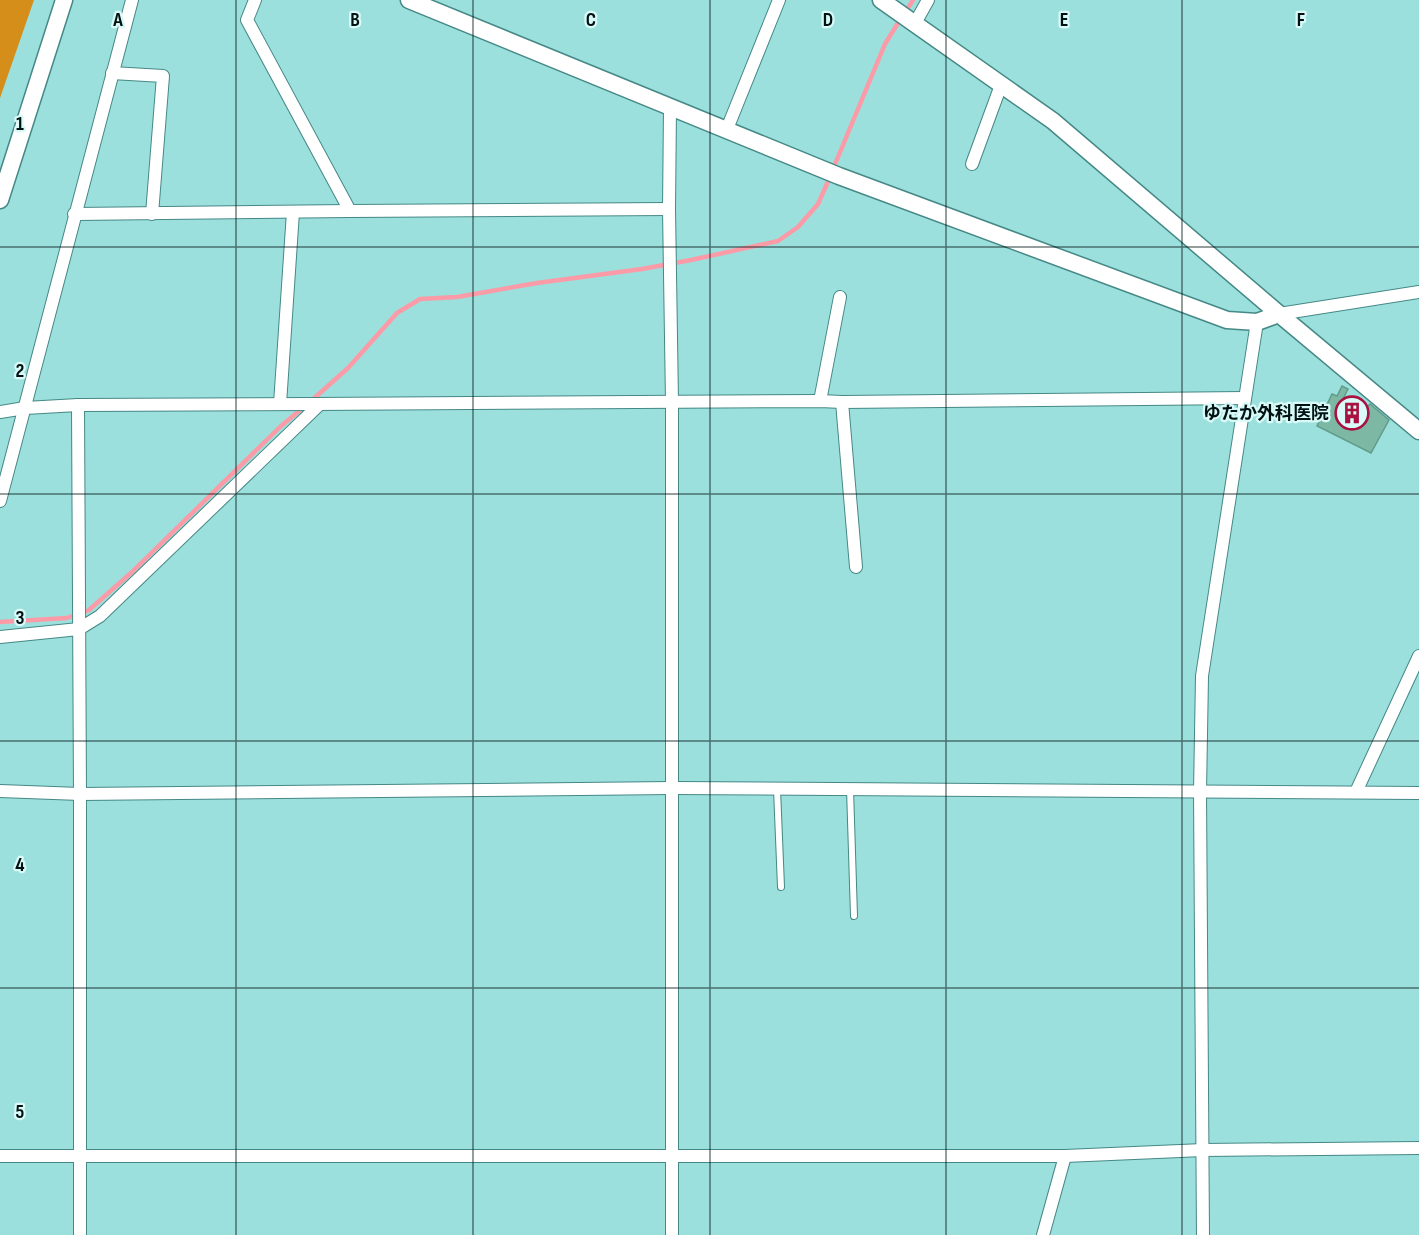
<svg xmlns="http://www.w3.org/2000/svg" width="1419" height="1235" font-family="'Sofia Sans Condensed','Noto Sans JP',sans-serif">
<rect width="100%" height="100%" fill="#9ce0dd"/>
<path fill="#d58e1a" d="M0,0H34L0,98Z"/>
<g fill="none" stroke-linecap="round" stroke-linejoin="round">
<g stroke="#fb9ba7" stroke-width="4.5">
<path d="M906,11L913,0"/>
<path d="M833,169L885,44L901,18"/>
<path d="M311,401L348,368L397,313L420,299L457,297L537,283L642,269L691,260L778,241L798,227L818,204L830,177"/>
<path d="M0,622L67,618L89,610L132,572L281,426L305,406"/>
</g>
</g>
<path fill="#7cb8a4" stroke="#619c89" stroke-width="1.5" d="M1342,386L1348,389L1342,401L1345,403L1347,401L1357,406L1359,403L1367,407L1370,404L1389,420L1371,453L1317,426L1332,394L1337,396Z"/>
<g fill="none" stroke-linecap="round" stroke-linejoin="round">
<g stroke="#458885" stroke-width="8">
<g id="lane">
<path d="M777,789L781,887"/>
<path d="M850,789L854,916"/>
</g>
</g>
<g stroke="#458885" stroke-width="14">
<g id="street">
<path d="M255,0L247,20L350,211"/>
<path d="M914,25L928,0"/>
<path d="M112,73L163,76L152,214"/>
<path d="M670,108L669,209L672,402V1235"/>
<path d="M727,129L779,0"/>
<path d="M972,164L1001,85"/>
<path d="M74,214L350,211L669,209"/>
<path d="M1279,314L1419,292"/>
<path d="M820,401L840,297"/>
<path d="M842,402L856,567"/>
<path d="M280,404L293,212"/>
<path d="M78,405L80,794V1235"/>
<path d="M0,412L25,408L78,405L314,404L820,401L842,402L1245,398"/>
<path d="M0,501L132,0"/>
<path d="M0,637L79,629L100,616L320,404"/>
<path d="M0,791L80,794L672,788L1419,793"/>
<path d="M1356,792L1419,656"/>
<path d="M0,1156H1065L1203,1150L1419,1148"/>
<path d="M1043,1235L1065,1156"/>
<path d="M1203,1235L1200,792L1202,676L1257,322"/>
</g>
</g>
<g stroke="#458885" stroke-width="19">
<g id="secondary">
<path d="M409,0L839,176L1227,320L1257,322L1279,314"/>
<path d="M881,0L1053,121L1279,314L1419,431"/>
<path d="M0,200L64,0"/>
</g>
</g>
<use href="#lane" stroke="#fff" stroke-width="6"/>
<use href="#street" stroke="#fff" stroke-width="12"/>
<use href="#secondary" stroke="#fff" stroke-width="16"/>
</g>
<path fill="none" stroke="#001212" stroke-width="1.5" stroke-opacity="0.55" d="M236,0V1235M473,0V1235M710,0V1235M946,0V1235M1182,0V1235M0,247H1419M0,494H1419M0,741H1419M0,988H1419"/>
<defs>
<g id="building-ring" transform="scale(1.725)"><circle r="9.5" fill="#d9faf8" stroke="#a81140" stroke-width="1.5"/><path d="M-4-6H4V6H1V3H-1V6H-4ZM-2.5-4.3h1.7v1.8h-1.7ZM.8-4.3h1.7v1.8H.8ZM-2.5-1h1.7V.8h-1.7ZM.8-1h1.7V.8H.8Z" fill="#a81140"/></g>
</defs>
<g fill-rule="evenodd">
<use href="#building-ring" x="1352" y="413"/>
</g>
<g text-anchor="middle" stroke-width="4.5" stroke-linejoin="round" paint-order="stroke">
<g font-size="18" font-weight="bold" fill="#001212" stroke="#d9faf8" text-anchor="end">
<text x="1329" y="419">ゆたか外科医院</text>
</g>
</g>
<g font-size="20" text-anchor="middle" font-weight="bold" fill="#001212" stroke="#d9faf8" stroke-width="4.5" stroke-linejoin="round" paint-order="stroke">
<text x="118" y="26">A</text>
<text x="355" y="26">B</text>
<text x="591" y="26">C</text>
<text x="828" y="26">D</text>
<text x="1064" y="26">E</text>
<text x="1301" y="26">F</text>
<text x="20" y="130">1</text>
<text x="20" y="377">2</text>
<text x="20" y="624">3</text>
<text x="20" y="871">4</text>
<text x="20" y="1118">5</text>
</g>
</svg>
